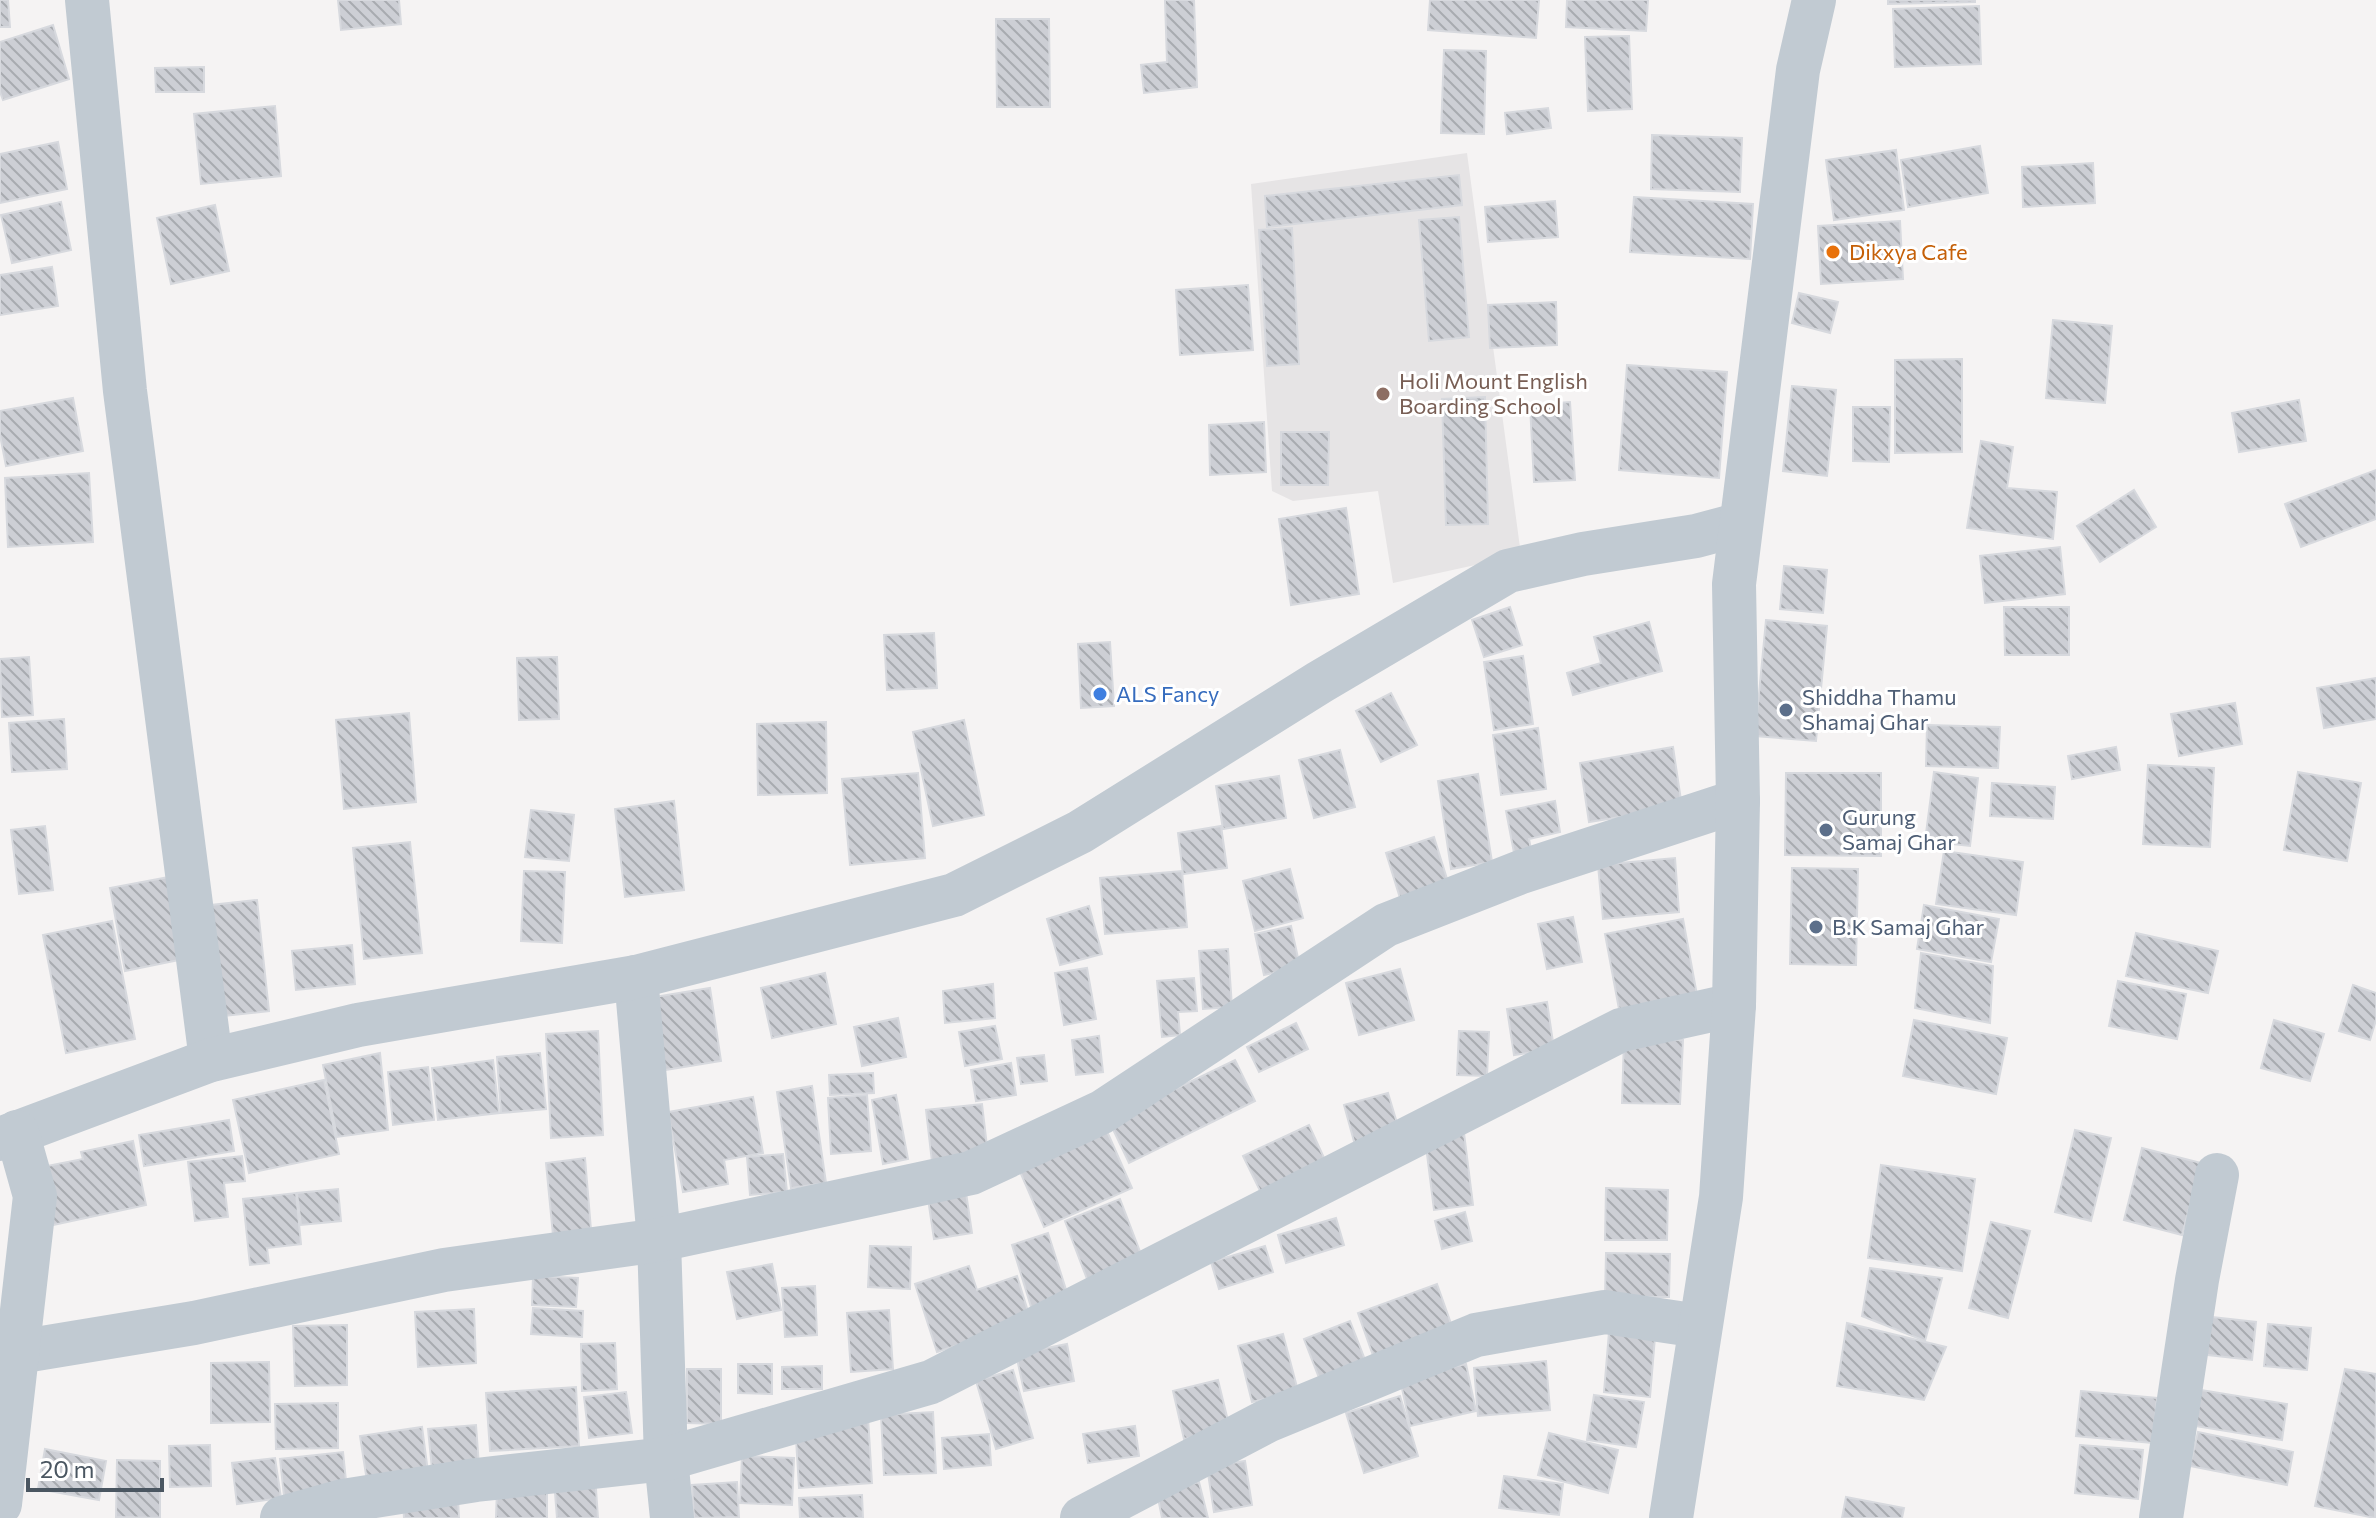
<svg xmlns="http://www.w3.org/2000/svg" width="2376" height="1518" font-family="Commissioner,sans-serif">
<defs>
<pattern id="building-back-hatch" width="6" height="6" patternUnits="userSpaceOnUse" patternTransform="scale(2)"><rect width="6" height="6" fill="#cdcfd5"/><path d="M-1 5l2 2M0 0l6 6M5-1l2 2" fill="none" stroke="#a8abb0"/></pattern>
</defs>
<rect width="100%" height="100%" fill="#f5f3f3"/>
<path fill="#e6e4e5" d="M1467,153L1521,555L1393,583L1378,491L1293,501L1272,491L1251,184Z"/>
<g fill="url(#building-back-hatch)" stroke="#d7d9de" stroke-width="2">
<path d="M0,0H8L10,27H0Z"/>
<path d="M338,0H399L401,24L341,30Z"/>
<path d="M1165,0H1194L1197,87L1144,93L1141,65L1167,62Z"/>
<path d="M1430,0H1539L1536,38L1428,30Z"/>
<path d="M1567,0H1648L1646,31L1566,27Z"/>
<path d="M1888,0H1975V2L1888,4Z"/>
<path d="M1979,6L1981,64L1895,67L1893,9Z"/>
<path d="M996,19H1049L1050,107H997Z"/>
<path d="M53,25L69,79L3,100L0,92V42Z"/>
<path d="M1629,36L1632,109L1588,111L1585,37Z"/>
<path d="M1444,50L1486,51L1484,134L1441,133Z"/>
<path d="M204,67V92H156L155,68Z"/>
<path d="M275,106L281,176L201,184L194,114Z"/>
<path d="M1548,108L1551,128L1507,134L1505,113Z"/>
<path d="M1652,135L1742,138L1740,192L1651,189Z"/>
<path d="M58,142L67,189L0,203V154Z"/>
<path d="M1980,146L1988,193L1908,207L1901,160Z"/>
<path d="M1896,150L1904,210L1834,220L1826,160Z"/>
<path d="M2093,163L2095,203L2023,207L2022,167Z"/>
<path d="M1459,175L1462,205L1267,227L1265,196Z"/>
<path d="M1634,197L1753,204L1750,259L1630,252Z"/>
<path d="M1555,201L1558,237L1488,242L1485,207Z"/>
<path d="M61,202L71,250L12,263L1,215Z"/>
<path d="M215,205L229,271L171,284L157,218Z"/>
<path d="M1459,217L1469,337L1429,341L1419,220Z"/>
<path d="M1900,221L1903,279L1821,284L1818,226Z"/>
<path d="M1292,228L1299,364L1267,366L1259,230Z"/>
<path d="M52,267L58,306L0,315V275Z"/>
<path d="M1248,285L1253,350L1180,355L1176,290Z"/>
<path d="M1799,293L1838,302L1830,333L1792,323Z"/>
<path d="M1556,302L1557,345L1490,348L1488,305Z"/>
<path d="M2053,320L2112,326L2105,403L2046,398Z"/>
<path d="M1962,359V452L1895,453V360Z"/>
<path d="M1627,365L1727,372L1719,478L1619,470Z"/>
<path d="M1792,386L1836,390L1827,476L1783,471Z"/>
<path d="M1485,397L1488,524L1446,525L1442,399Z"/>
<path d="M73,398L83,451L6,466L0,435V411Z"/>
<path d="M2299,400L2306,441L2239,452L2232,413Z"/>
<path d="M1570,402L1575,480L1534,482L1530,405Z"/>
<path d="M1853,407H1890L1889,462L1853,461Z"/>
<path d="M1264,422L1266,472L1210,475L1209,425Z"/>
<path d="M1281,432H1329L1328,485H1281Z"/>
<path d="M1981,441L2013,447L2007,488L2057,492L2053,539L1967,528Z"/>
<path d="M2376,470V519L2301,547L2285,504Z"/>
<path d="M89,473L93,542L8,547L5,478Z"/>
<path d="M2134,490L2156,527L2100,562L2077,526Z"/>
<path d="M1346,508L1359,594L1291,605L1279,519Z"/>
<path d="M2060,547L2065,594L1985,603L1980,556Z"/>
<path d="M1784,566L1827,570L1823,613L1780,609Z"/>
<path d="M1510,607L1522,645L1484,657L1472,620Z"/>
<path d="M2004,607H2069V655H2005Z"/>
<path d="M1766,620L1827,626L1816,741L1755,736Z"/>
<path d="M1649,622L1662,671L1573,695L1567,673L1601,663L1594,637Z"/>
<path d="M934,633L937,688L887,690L884,635Z"/>
<path d="M1110,642L1114,706L1081,708L1078,644Z"/>
<path d="M1523,656L1533,724L1494,730L1484,662Z"/>
<path d="M29,657L33,715L2,717L0,659Z"/>
<path d="M557,657L559,719L519,720L517,658Z"/>
<path d="M2376,678V719L2324,728L2317,688Z"/>
<path d="M1391,693L1417,745L1381,762L1356,711Z"/>
<path d="M2235,703L2242,744L2179,756L2171,714Z"/>
<path d="M409,713L416,802L344,809L336,720Z"/>
<path d="M64,719L67,769L12,772L9,723Z"/>
<path d="M964,720L984,815L933,826L913,732Z"/>
<path d="M826,722L827,793L758,795L757,724Z"/>
<path d="M1927,725L2000,727L1998,768L1926,766Z"/>
<path d="M1538,728L1546,789L1501,795L1493,735Z"/>
<path d="M1673,747L1682,807L1589,822L1580,763Z"/>
<path d="M2116,747L2120,770L2072,779L2068,756Z"/>
<path d="M1340,750L1355,807L1314,818L1299,760Z"/>
<path d="M2148,765L2214,768L2210,847L2143,844Z"/>
<path d="M1934,772L1978,778L1970,846L1925,841Z"/>
<path d="M2298,772L2361,783L2347,861L2284,850Z"/>
<path d="M918,773L925,858L850,865L842,779Z"/>
<path d="M1786,773H1881V856L1785,855Z"/>
<path d="M1478,774L1492,862L1451,869L1438,781Z"/>
<path d="M1279,776L1286,818L1223,829L1216,786Z"/>
<path d="M1992,783L2055,787L2053,819L1990,816Z"/>
<path d="M674,801L684,890L625,897L615,809Z"/>
<path d="M1555,801L1560,832L1529,839L1533,860L1516,863L1506,811Z"/>
<path d="M531,810L574,815L569,861L525,857Z"/>
<path d="M45,826L53,890L19,894L11,830Z"/>
<path d="M1221,826L1227,868L1183,874L1178,833Z"/>
<path d="M1434,837L1448,882L1400,898L1386,853Z"/>
<path d="M410,842L422,953L364,959L353,848Z"/>
<path d="M1944,851L2023,862L2016,915L1936,904Z"/>
<path d="M1675,858L1679,912L1603,919L1598,865Z"/>
<path d="M1792,868L1858,869L1856,965L1790,964Z"/>
<path d="M1290,869L1303,918L1255,931L1243,881Z"/>
<path d="M524,871L565,872L562,943L521,941Z"/>
<path d="M1182,871L1187,927L1105,934L1100,878Z"/>
<path d="M169,877L184,959L125,971L110,888Z"/>
<path d="M257,900L269,1011L214,1017L202,906Z"/>
<path d="M1924,905L1999,919L1991,962L1917,949Z"/>
<path d="M1089,906L1102,954L1060,965L1047,919Z"/>
<path d="M1573,917L1582,962L1547,969L1538,924Z"/>
<path d="M1683,919L1697,995L1619,1009L1605,934Z"/>
<path d="M112,921L135,1039L66,1053L43,935Z"/>
<path d="M1291,926L1300,967L1264,975L1255,934Z"/>
<path d="M2136,933L2218,951L2208,993L2126,976Z"/>
<path d="M352,945L355,984L296,990L292,951Z"/>
<path d="M1228,949L1232,1007L1203,1009L1199,951Z"/>
<path d="M1921,953L1993,966L1990,1023L1915,1008Z"/>
<path d="M1087,968L1096,1019L1064,1025L1055,973Z"/>
<path d="M1400,969L1414,1020L1359,1035L1346,983Z"/>
<path d="M825,973L836,1024L772,1038L761,988Z"/>
<path d="M1194,978L1197,1011L1178,1012L1180,1035L1162,1037L1157,981Z"/>
<path d="M2118,981L2186,994L2177,1039L2109,1026Z"/>
<path d="M993,984L995,1018L945,1023L943,991Z"/>
<path d="M2353,985L2376,993V1020L2370,1040L2339,1031Z"/>
<path d="M710,988L721,1061L665,1070L654,997Z"/>
<path d="M1547,1002L1554,1049L1514,1055L1507,1009Z"/>
<path d="M898,1018L906,1057L862,1066L854,1027Z"/>
<path d="M1914,1020L2007,1038L1996,1094L1903,1076Z"/>
<path d="M2274,1020L2324,1034L2310,1081L2261,1068Z"/>
<path d="M1296,1023L1308,1049L1259,1072L1247,1047Z"/>
<path d="M995,1026L1002,1059L965,1066L959,1032Z"/>
<path d="M598,1031L603,1135L551,1138L546,1034Z"/>
<path d="M1459,1031L1489,1032L1487,1076L1457,1075Z"/>
<path d="M1099,1036L1103,1072L1076,1075L1072,1040Z"/>
<path d="M1624,1039L1683,1040L1680,1104L1622,1103Z"/>
<path d="M380,1053L388,1130L337,1137L323,1065Z"/>
<path d="M540,1053L546,1109L501,1113L497,1057Z"/>
<path d="M1044,1055L1047,1081L1021,1084L1017,1058Z"/>
<path d="M493,1060L499,1113L438,1120L432,1068Z"/>
<path d="M1235,1060L1255,1101L1129,1163L1109,1121Z"/>
<path d="M1011,1063L1016,1095L976,1101L971,1070Z"/>
<path d="M428,1067L434,1120L393,1125L388,1072Z"/>
<path d="M873,1073L874,1093L830,1095L829,1075Z"/>
<path d="M324,1080L339,1154L249,1173L233,1100Z"/>
<path d="M812,1086L826,1183L791,1188L777,1092Z"/>
<path d="M1388,1093L1400,1133L1355,1145L1344,1105Z"/>
<path d="M867,1095L871,1151L831,1154L828,1098Z"/>
<path d="M896,1095L908,1159L883,1164L872,1100Z"/>
<path d="M753,1097L763,1153L724,1160L728,1184L683,1192L668,1112Z"/>
<path d="M982,1104L988,1155L932,1162L926,1110Z"/>
<path d="M229,1120L234,1151L144,1166L139,1135Z"/>
<path d="M1309,1125L1330,1171L1265,1201L1243,1156Z"/>
<path d="M1106,1129L1132,1188L1044,1227L1018,1167Z"/>
<path d="M2075,1130L2111,1138L2091,1221L2055,1212Z"/>
<path d="M1464,1133L1473,1205L1434,1210L1425,1138Z"/>
<path d="M133,1141L146,1205L53,1225L42,1167L83,1159L81,1152Z"/>
<path d="M2142,1148L2201,1163L2182,1235L2124,1220Z"/>
<path d="M783,1154L787,1192L750,1195L747,1157Z"/>
<path d="M242,1156L245,1181L224,1183L228,1217L195,1221L188,1162Z"/>
<path d="M585,1158L591,1230L553,1235L546,1163Z"/>
<path d="M1881,1165L1975,1179L1962,1271L1868,1258Z"/>
<path d="M965,1186L972,1233L934,1239L927,1192Z"/>
<path d="M1606,1188L1668,1190L1667,1240H1605Z"/>
<path d="M338,1189L341,1221L301,1225L297,1193Z"/>
<path d="M296,1193L301,1244L267,1248L269,1263L250,1265L243,1199Z"/>
<path d="M1120,1199L1142,1257L1087,1279L1065,1221Z"/>
<path d="M1465,1212L1472,1241L1442,1249L1435,1221Z"/>
<path d="M1336,1218L1344,1245L1286,1263L1278,1235Z"/>
<path d="M1991,1222L2030,1231L2008,1318L1969,1308Z"/>
<path d="M1048,1233L1069,1299L1032,1310L1012,1245Z"/>
<path d="M870,1246L911,1247L910,1289L868,1287Z"/>
<path d="M1265,1246L1273,1272L1219,1289L1211,1262Z"/>
<path d="M1606,1253L1670,1254L1669,1297H1605Z"/>
<path d="M772,1264L781,1310L737,1319L727,1272Z"/>
<path d="M969,1266L977,1290L1017,1276L1031,1321L937,1352L915,1284Z"/>
<path d="M1870,1268L1942,1278L1925,1341L1862,1316Z"/>
<path d="M533,1276L578,1278L576,1307L532,1305Z"/>
<path d="M1437,1284L1455,1335L1376,1364L1358,1313Z"/>
<path d="M815,1286L817,1335L785,1337L782,1288Z"/>
<path d="M533,1308L583,1311L582,1337L531,1334Z"/>
<path d="M474,1309L476,1363L418,1367L415,1312Z"/>
<path d="M889,1310L893,1369L851,1372L847,1313Z"/>
<path d="M2203,1316L2256,1322L2252,1360L2199,1354Z"/>
<path d="M1350,1321L1367,1365L1321,1383L1304,1339Z"/>
<path d="M1847,1323L1946,1347L1924,1400L1837,1386Z"/>
<path d="M2268,1324L2311,1328L2307,1370L2264,1366Z"/>
<path d="M347,1325V1385L295,1386L293,1326Z"/>
<path d="M1609,1332L1655,1337L1650,1397L1604,1392Z"/>
<path d="M1283,1334L1298,1391L1252,1402L1238,1346Z"/>
<path d="M615,1343L617,1389L582,1391L581,1344Z"/>
<path d="M1067,1344L1074,1381L1024,1391L1016,1354Z"/>
<path d="M1546,1361L1550,1410L1478,1416L1474,1368Z"/>
<path d="M269,1362L270,1422L211,1423V1363Z"/>
<path d="M738,1364H772V1394L738,1393Z"/>
<path d="M1466,1364L1476,1411L1410,1426L1400,1379Z"/>
<path d="M822,1366V1389H782V1367Z"/>
<path d="M687,1369H721V1424L687,1423Z"/>
<path d="M2345,1369L2376,1374L2375,1518L2315,1506Z"/>
<path d="M1013,1370L1033,1438L996,1449L976,1381Z"/>
<path d="M1218,1380L1230,1429L1184,1439L1173,1391Z"/>
<path d="M576,1387L579,1446L490,1451L486,1393Z"/>
<path d="M2201,1390L2287,1404L2282,1440L2195,1426Z"/>
<path d="M2081,1391L2157,1398L2152,1443L2076,1436Z"/>
<path d="M626,1392L632,1433L589,1438L584,1397Z"/>
<path d="M1594,1395L1644,1402L1636,1447L1587,1440Z"/>
<path d="M1400,1396L1418,1456L1364,1473L1346,1413Z"/>
<path d="M338,1403V1448L276,1449L275,1404Z"/>
<path d="M933,1412L936,1473L884,1475L881,1415Z"/>
<path d="M868,1417L872,1483L799,1488L795,1422Z"/>
<path d="M476,1425L479,1466L432,1469L428,1429Z"/>
<path d="M1135,1426L1139,1456L1088,1463L1083,1434Z"/>
<path d="M422,1427L428,1472L367,1481L360,1436Z"/>
<path d="M2198,1432L2293,1452L2287,1485L2190,1466Z"/>
<path d="M1549,1433L1618,1450L1608,1493L1538,1475Z"/>
<path d="M989,1434L991,1465L944,1469L942,1438Z"/>
<path d="M210,1445L211,1486L170,1487L169,1446Z"/>
<path d="M2080,1445L2143,1450L2138,1499L2075,1493Z"/>
<path d="M45,1449L106,1461L99,1500L38,1489Z"/>
<path d="M343,1452L347,1490L284,1496L280,1459Z"/>
<path d="M742,1456L794,1458L792,1505L740,1503Z"/>
<path d="M275,1458L281,1498L237,1504L232,1463Z"/>
<path d="M117,1460L160,1461V1518L116,1517Z"/>
<path d="M1245,1461L1252,1505L1214,1512L1207,1467Z"/>
<path d="M595,1475L598,1518H557L554,1480Z"/>
<path d="M1504,1476L1563,1484L1559,1515L1499,1508Z"/>
<path d="M737,1482L739,1517L694,1518L692,1485Z"/>
<path d="M1199,1482L1208,1518H1162L1157,1493Z"/>
<path d="M497,1488H547V1518H496Z"/>
<path d="M862,1495L863,1518H800L799,1498Z"/>
<path d="M1846,1497L1904,1508L1902,1518H1842Z"/>
<path d="M458,1499L459,1518H404L403,1502Z"/>
</g>
<g fill="none" stroke-linecap="round" stroke-linejoin="round">
<g stroke="#c1cad2" stroke-width="44">
<path d="M87,0L125,391L211,1060"/>
<path d="M636,977L659,1240L666,1459L672,1518"/>
<path d="M0,1139L211,1060L358,1025L636,977L954,895L1080,832L1320,682L1508,571L1583,554L1696,536L1741,524"/>
<path d="M18,1352L194,1323L444,1270L659,1240L971,1173L1102,1112L1386,925L1521,872L1738,801"/>
<path d="M0,1504L35,1196L17,1132"/>
<path d="M282,1518L343,1501L476,1480L666,1459L931,1382L1621,1030L1734,1005"/>
<path d="M1082,1518L1267,1421L1476,1335L1605,1312L1699,1326"/>
<path d="M1671,1518L1721,1197L1734,1005L1738,801L1734,584L1798,70L1814,0"/>
<path d="M2161,1518L2197,1280L2217,1175"/>
</g>
</g>
<circle fill="#e8710a" stroke="#fff" stroke-width="3" cx="1833" cy="252" r="8"/>
<circle fill="#8d6e63" stroke="#fff" stroke-width="3" cx="1383" cy="394" r="8"/>
<circle fill="#3f7fe0" stroke="#fff" stroke-width="3" cx="1100" cy="694" r="8"/>
<g fill="#5c6f8a" stroke="#fff" stroke-width="3">
<circle cx="1786" cy="710" r="8"/>
<circle cx="1826" cy="830" r="8"/>
<circle cx="1816" cy="927" r="8"/>
</g>
<g text-anchor="middle" stroke-width="6" stroke-linejoin="round" paint-order="stroke">
<g font-size="22" fill="#c56008" stroke="#fff" text-anchor="start">
<text x="1849" y="260">Dikxya Cafe</text>
</g>
<g font-size="22" fill="#785e54" stroke="#fff" text-anchor="start">
<text x="1399" y="389">Holi Mount English<tspan x="1399" dy="25">Boarding School</tspan></text>
</g>
<g font-size="22" fill="#366cbe" stroke="#fff" text-anchor="start">
<text x="1116" y="702">ALS Fancy</text>
</g>
<g font-size="22" fill="#4e5e75" stroke="#fff" text-anchor="start">
<text x="1802" y="705">Shiddha Thamu<tspan x="1802" dy="25">Shamaj Ghar</tspan></text>
<text x="1842" y="825">Gurung<tspan x="1842" dy="25">Samaj Ghar</tspan></text>
<text x="1832" y="935">B.K Samaj Ghar</text>
</g>
</g>
<path d="M28 1478v12h134v-12" fill="none" stroke="#4a5661" stroke-width="4"/>
<text x="40" y="1478" font-size="24" fill="#4a5661" stroke="#ffffff" stroke-width="6" paint-order="stroke">20 m</text>
</svg>
